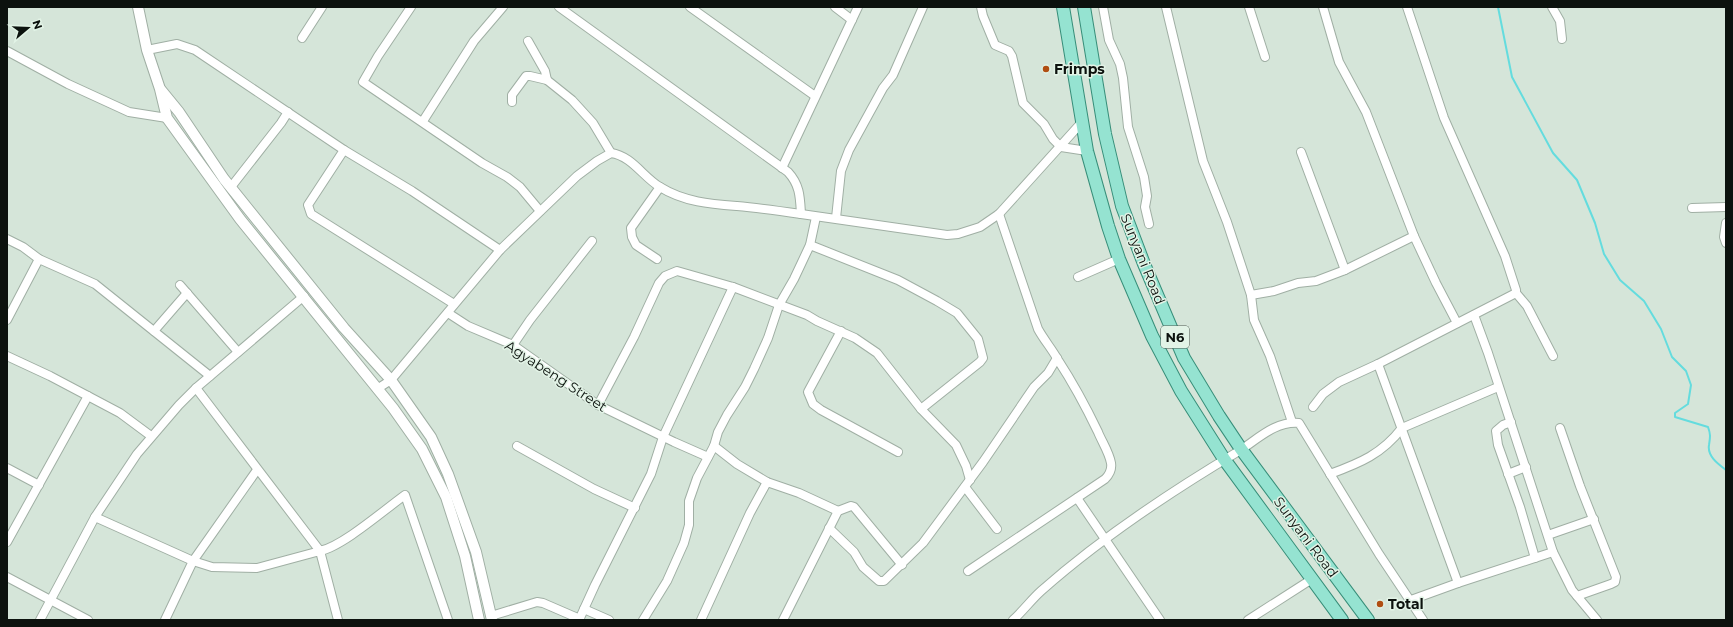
<svg xmlns="http://www.w3.org/2000/svg" width="1733" height="627" font-family="Montserrat,sans-serif">
<rect width="100%" height="100%" fill="#d5e5d9"/>
<g fill="none" stroke-linecap="round" stroke-linejoin="round">
<path stroke="#64dcde" stroke-width="2" d="M1498,7L1512,77L1553,153L1577,180L1595,223L1604,254L1620,280L1644,301L1661,329L1672,357L1686,371L1691,385L1688,404L1675,413V417L1708,427C1711,435 1710,438 1709,445C1707,456 1718,464 1726,470"/>
<g stroke="#a0afa4" stroke-width="10">
<g id="minor">
<path d="M411,7L378,56L363,82L482,163L507,177L520,187L540,211"/>
<path d="M559,7L788,172C800,185 800,197 801,214"/>
<path d="M690,7L815,96"/>
<path d="M835,7L852,20"/>
<path d="M981,7L983,16L995,45L1009,51L1012,56L1023,103L1044,124L1053,139L1061,147L1087,151"/>
<path d="M1103,7L1109,40L1120,64L1123,78L1128,127L1144,177L1147,196L1145,207L1149,224"/>
<path d="M1166,7L1203,161L1227,222L1251,295L1254,320L1270,356L1292,422"/>
<path d="M1249,7L1265,57"/>
<path d="M1323,7L1339,62L1366,112L1414,236L1436,283L1457,323"/>
<path d="M1407,7L1444,118L1505,256L1516,290V293L1527,306L1553,356"/>
<path d="M1552,7L1560,21L1562,39"/>
<path d="M302,38L322,7"/>
<path d="M528,41L545,71L547,80L572,100L593,123L611,153"/>
<path d="M147,50L177,44L195,50L344,150L412,191L500,250"/>
<path d="M7,51L68,84L129,112L167,118"/>
<path d="M512,102V95L526,76H530L547,80"/>
<path d="M423,121L474,41L503,7"/>
<path d="M344,150L308,205L311,214L454,304"/>
<path d="M1301,152L1345,270"/>
<path d="M782,168L858,7"/>
<path d="M231,187L281,123L288,112"/>
<path d="M1692,208L1726,207"/>
<path d="M836,218L841,171L849,150L883,88L893,75L923,7"/>
<path d="M1726,223L1724,237L1726,243"/>
<path d="M7,239L23,247L39,259L95,284L210,376"/>
<path d="M810,245L898,280L937,301L957,313L978,339L983,358L980,362L921,409"/>
<path d="M657,259L636,245L632,237L631,228L660,187"/>
<path d="M1078,277L1119,259"/>
<path d="M180,285L238,352"/>
<path d="M1251,295L1274,291L1298,283L1316,281L1345,270L1414,236"/>
<path d="M448,313L468,326L513,345L598,405L674,442L708,457"/>
<path d="M1474,315L1488,353L1553,552L1572,590L1597,620"/>
<path d="M7,320L39,259"/>
<path d="M154,331L187,293"/>
<path d="M841,331L808,392L813,404L821,410L898,452"/>
<path d="M513,345L530,320L592,241"/>
<path d="M7,356L50,376L120,413L151,436"/>
<path d="M1378,364L1458,583"/>
<path d="M196,388L320,551C343,546 384,510 405,495L448,620"/>
<path d="M377,389L391,380L500,250L577,176L597,161L611,153C632,156 643,177 660,187C684,202 711,204 737,206C759,208 780,211 801,214L947,235L958,234L980,227L999,214L1082,122"/>
<path d="M598,405L634,337L659,283L665,276L677,271L733,287L807,315L817,321L855,338L877,353L921,409L956,445L966,466L970,480"/>
<path d="M1313,407L1323,394L1339,382L1378,364L1516,293"/>
<path d="M1511,422L1503,425L1496,431L1498,445L1520,507L1535,558"/>
<path d="M1560,428L1580,486L1616,577L1615,582L1611,584L1577,596"/>
<path d="M517,446L594,489L635,508"/>
<path d="M714,446L737,464L767,482L799,493L838,511"/>
<path d="M7,468L39,485"/>
<path d="M1330,474C1360,463 1382,454 1402,428L1498,387"/>
<path d="M1508,474L1526,467"/>
<path d="M965,487L997,529"/>
<path d="M1077,498L1160,620"/>
<path d="M95,517L193,561L212,567L257,568L320,551L338,620"/>
<path d="M829,528L854,552L863,567L879,581H884L923,543L983,462L1034,387L1048,373L1057,358"/>
<path d="M1548,535L1594,519"/>
<path d="M7,542L88,396"/>
<path d="M968,571L1105,479C1109,475 1112,469 1111,463C1109,452 1102,442 1098,432C1086,407 1073,383 1058,360C1052,349 1044,340 1038,329L999,214"/>
<path d="M7,577L88,620"/>
<path d="M1411,600L1458,583L1553,552"/>
<path d="M584,609L609,620"/>
<path d="M491,616L537,602L543,603L580,619"/>
<path d="M40,620L95,517L137,454L179,405L196,388L304,296"/>
<path d="M165,620L193,561L257,470"/>
<path d="M579,620L595,585L651,474L663,437L733,287"/>
<path d="M643,620L667,581L684,543L689,525V501L697,478L714,446L718,432L727,415L745,387L754,369L768,338L779,305L794,279L810,245L816,217"/>
<path d="M701,620L750,513L767,482"/>
<path d="M783,620L838,511L851,506L854,507L902,565"/>
<path d="M1013,620C1023,611 1031,600 1041,591C1102,537 1170,492 1239,451C1258,439 1275,421 1299,423L1379,554L1423,620"/>
<path d="M1248,620L1312,579"/>
</g>
</g>
<g stroke="#a0afa4" stroke-width="12">
<g id="tertiary">
<path d="M138,7L147,50L160,89L167,118L240,219L393,408L422,449L446,497L465,556L479,620"/>
<path d="M161,90L179,112L224,179L344,328L391,380L431,437L448,474L476,552L492,620"/>
</g>
</g>
<g stroke="#378e79" stroke-width="14">
<g id="primary">
<path d="M1063,7L1087,151L1108,226L1119,259L1152,336L1181,391L1224,459L1342,620"/>
<path d="M1084,7L1105,134L1122,206L1144,264L1184,358L1219,416L1241,449L1368,620"/>
</g>
</g>
<use href="#minor" stroke="#fff" stroke-width="8"/>
<use href="#tertiary" stroke="#fff" stroke-width="10"/>
<use href="#primary" stroke="#95e3d1" stroke-width="12"/>
</g>
<g fill="#b04e12" stroke="#e2f3e6" stroke-width="1.5">
<circle cx="1046" cy="69" r="4"/>
<circle cx="1380" cy="604" r="4"/>
</g>
<g text-anchor="middle" stroke-width="3" stroke-linejoin="round" paint-order="stroke">
<rect fill="#e2f3e6" stroke="#4c564f" stroke-width="1" x="1161" y="326" width="28" height="22" rx="3"/>
<g font-size="13" font-weight="bold" fill="#0c120e">
<text x="1175" y="342">N6</text>
</g>
<g font-size="14" font-weight="bold" fill="#0c120e" stroke="#e2f3e6" text-anchor="start">
<text x="1054" y="74">Frimps</text>
<text x="1388" y="609">Total</text>
</g>
<g font-size="14" fill="#0c120e" stroke="#e2f3e6">
<text transform="translate(1143 259) rotate(68)" y="5">Sunyani Road</text>
<text transform="translate(556 376) rotate(33)" y="5">Agyabeng Street</text>
<text transform="translate(1306 537) rotate(53)" y="5">Sunyani Road</text>
</g>
</g>
<rect width="1733" height="627" fill="none" stroke="#0c120e" stroke-width="16"/>
<g transform="translate(28 28) rotate(71)" stroke="#e2f3e6" stroke-width="3" paint-order="stroke">
<path d="M0-3L7 15L0 10L-7 15Z" fill="#0c120e"/>
<text y="-6" font-size="11" font-weight="bold" text-anchor="middle" fill="#0c120e">N</text>
</g>
</svg>
